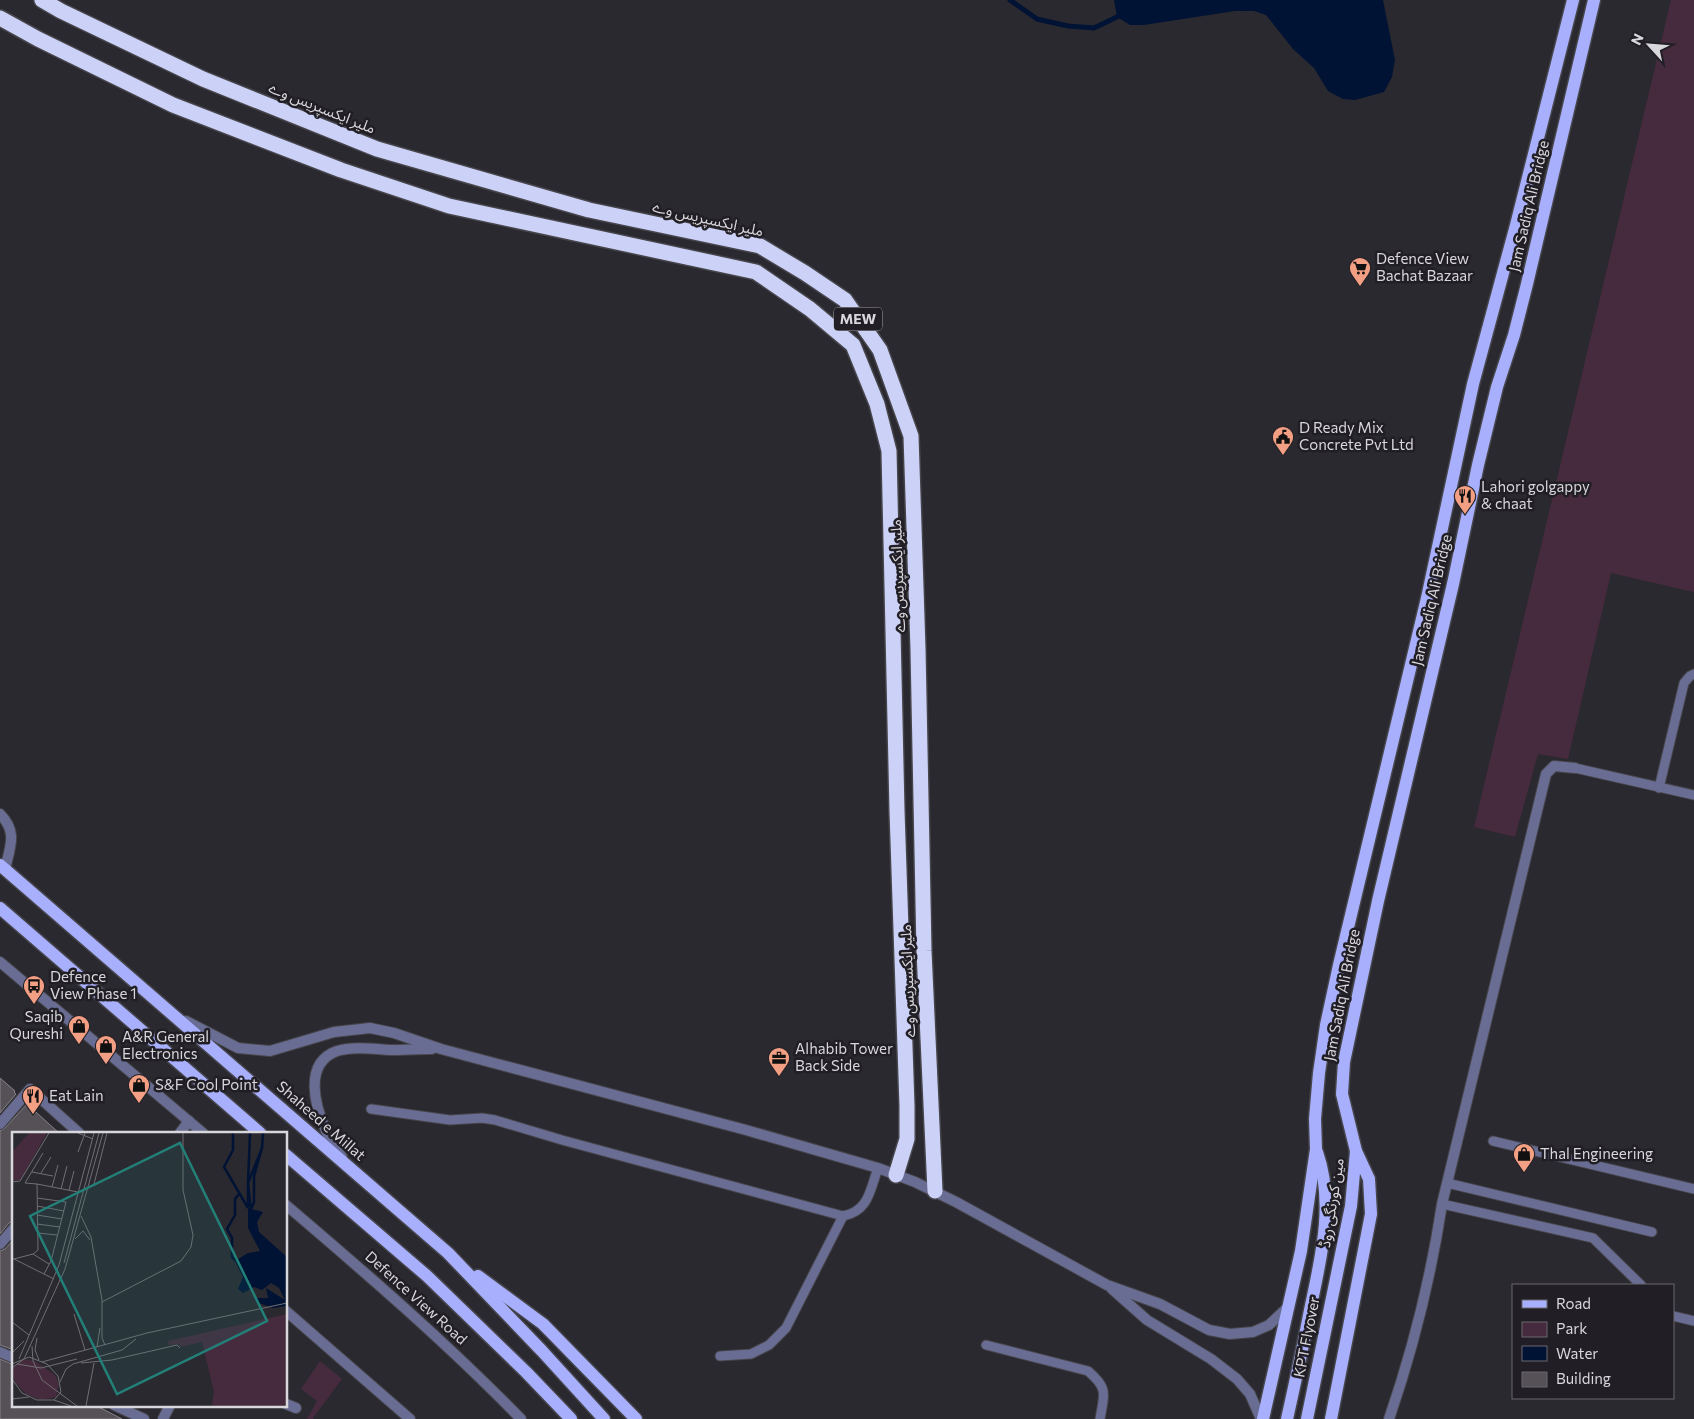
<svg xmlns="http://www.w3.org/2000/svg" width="1694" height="1419" font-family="Commissioner,'Noto Sans Arabic',sans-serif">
<rect width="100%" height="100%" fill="#2a292f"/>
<g fill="#452b3d">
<path d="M1671,0H1694V592L1611,573L1568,759L1538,754L1515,837L1474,827Z"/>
<path d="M320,1361L342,1379L313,1418L314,1419H307L317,1401L301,1389Z"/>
</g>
<path fill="#011334" d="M1114,0H1383L1395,60L1392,77L1384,92L1355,100L1343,99L1328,91L1314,68L1293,49L1266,15L1254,11H1235L1144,25H1130L1117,17Z"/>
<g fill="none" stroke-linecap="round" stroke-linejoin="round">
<path stroke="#011334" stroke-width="5" d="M1010,0L1037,19L1068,26L1094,28L1117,17L1120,13"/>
</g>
<g fill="#555157" stroke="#878289">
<path d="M0,1078L15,1091L14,1092L16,1094L0,1113Z"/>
<path d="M27,1104L59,1133H14V1221L9,1223L0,1234V1131L5,1128Z"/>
<path d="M14,1239V1350L0,1345V1251L5,1249Z"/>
<path d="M0,1359L14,1365V1405H95L122,1419H0Z"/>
</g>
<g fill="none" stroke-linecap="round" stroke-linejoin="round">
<g stroke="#46454b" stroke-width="11">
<g id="service">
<path d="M1575,768L1694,795"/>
<path d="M1659,788L1684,683L1690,676L1694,674"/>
<path d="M371,1109L450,1120L482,1118L495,1120L562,1140L843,1216C869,1211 870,1190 878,1168"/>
<path d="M1493,1141L1694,1189"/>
<path d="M1447,1183L1652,1232"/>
<path d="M1442,1204L1593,1238L1641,1285"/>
<path d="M1673,1316L1694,1321"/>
<path d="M986,1345L1088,1371C1109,1389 1104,1394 1100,1419"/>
<path d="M720,1356L751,1354L769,1345L786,1328L843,1216"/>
</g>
</g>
<g stroke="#46454b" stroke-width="12">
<g id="minor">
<path d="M0,814C18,832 10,847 5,869"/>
<path d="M0,962L203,1133"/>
<path d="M0,1124L30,1089L79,1133"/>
<path d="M180,1133L189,1121"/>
<path d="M286,1205C367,1274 447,1343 521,1419"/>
<path d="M0,1244L14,1228"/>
<path d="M286,1311L410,1419"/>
<path d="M0,1352L14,1358"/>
<path d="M286,1404L296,1408"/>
<path d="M114,1405L144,1419"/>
<path d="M163,1419L170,1405"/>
<path d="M1389,1419C1413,1349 1431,1277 1442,1204L1546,774L1554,766L1575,768"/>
</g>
</g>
<g stroke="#46454b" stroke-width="12">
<g id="tertiary">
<path d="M186,1021L238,1048L270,1051L334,1032L370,1028L394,1033L441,1049L746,1130L878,1168L915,1182L956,1202L1107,1285L1160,1304L1209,1330L1230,1334L1253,1332L1269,1325L1287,1308"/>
<path d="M342,1157C336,1149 330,1140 326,1131C315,1106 303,1063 337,1051C354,1046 373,1049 390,1050C404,1050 418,1049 432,1049"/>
<path d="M1112,1289L1147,1320L1211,1359L1237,1379L1250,1394L1261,1419"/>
</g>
</g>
<g stroke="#46454b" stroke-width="15">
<g id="primary">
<path d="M0,865L448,1253L542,1351L604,1419"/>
<path d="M0,908L260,1133"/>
<path d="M286,1155L427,1276L526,1372L571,1419"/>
<path d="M478,1276L543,1324L636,1419"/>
<path d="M1263,1419L1301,1251L1316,1149L1315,1119L1319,1073L1326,1025L1339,965L1427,598L1473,384L1516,225L1573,0"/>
<path d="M1287,1419C1295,1383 1303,1347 1310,1310C1321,1258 1335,1203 1317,1152"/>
<path d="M1307,1419L1351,1206L1356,1151"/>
<path d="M1331,1419L1371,1214L1369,1179L1356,1151L1342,1094L1344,1062L1378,901L1453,584L1478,465L1497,387L1514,335L1527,284L1594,0"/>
</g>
</g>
<g stroke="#46454b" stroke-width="18">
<g id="motorway">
<path d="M42,0L61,11L203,79L377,149L589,210L760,246L805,273L845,300L880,350L911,436L918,649L924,951L935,1191"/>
<path d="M0,18L38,39L173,105L341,170L449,206L756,272L810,309L853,345L877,404L889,451L897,811L907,1106V1139L896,1175"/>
</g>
</g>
<use href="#service" stroke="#696d93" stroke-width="9"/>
<use href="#minor" stroke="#696d93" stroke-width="10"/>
<use href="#tertiary" stroke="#696d93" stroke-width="10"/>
<use href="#primary" stroke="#a8b0fe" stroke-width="12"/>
<use href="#motorway" stroke="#ccd1f7" stroke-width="15"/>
</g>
<defs>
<g id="supermarket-pin" transform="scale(1.125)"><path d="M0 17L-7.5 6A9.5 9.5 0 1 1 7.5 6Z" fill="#f39f84" stroke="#211f25"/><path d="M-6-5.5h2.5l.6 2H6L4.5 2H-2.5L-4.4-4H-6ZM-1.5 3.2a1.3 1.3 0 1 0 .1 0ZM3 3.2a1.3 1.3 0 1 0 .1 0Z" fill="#111"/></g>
<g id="civic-pin" transform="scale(1.125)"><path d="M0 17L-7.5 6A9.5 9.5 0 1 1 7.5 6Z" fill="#f39f84" stroke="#211f25"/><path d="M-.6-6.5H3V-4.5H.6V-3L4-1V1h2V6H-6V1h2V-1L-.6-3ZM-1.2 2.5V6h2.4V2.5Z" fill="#111"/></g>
<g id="restaurant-pin" transform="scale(1.125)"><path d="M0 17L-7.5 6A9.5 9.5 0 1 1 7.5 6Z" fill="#f39f84" stroke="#211f25"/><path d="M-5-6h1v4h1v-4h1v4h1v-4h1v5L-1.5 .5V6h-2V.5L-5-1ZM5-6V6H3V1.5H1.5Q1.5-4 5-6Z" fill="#111"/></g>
<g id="bus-pin" transform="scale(1.125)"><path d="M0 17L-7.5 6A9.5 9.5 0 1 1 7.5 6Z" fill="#f39f84" stroke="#211f25"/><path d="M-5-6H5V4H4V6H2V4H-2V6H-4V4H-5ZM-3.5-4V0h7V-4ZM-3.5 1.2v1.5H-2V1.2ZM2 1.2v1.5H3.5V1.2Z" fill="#111"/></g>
<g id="shop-pin" transform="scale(1.125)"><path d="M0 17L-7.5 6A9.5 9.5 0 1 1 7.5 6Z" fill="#f39f84" stroke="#211f25"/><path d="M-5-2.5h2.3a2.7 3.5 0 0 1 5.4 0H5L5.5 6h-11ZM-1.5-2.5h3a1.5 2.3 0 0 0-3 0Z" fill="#111"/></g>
<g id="office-pin" transform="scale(1.125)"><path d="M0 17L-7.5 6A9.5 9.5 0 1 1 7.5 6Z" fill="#f39f84" stroke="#211f25"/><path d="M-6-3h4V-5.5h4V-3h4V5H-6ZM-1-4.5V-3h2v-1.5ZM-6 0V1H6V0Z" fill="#111"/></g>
</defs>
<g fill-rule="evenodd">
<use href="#supermarket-pin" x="1360" y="268"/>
<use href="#civic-pin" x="1283" y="437"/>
<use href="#restaurant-pin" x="1465" y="496"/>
<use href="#bus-pin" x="34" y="986"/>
<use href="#shop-pin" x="79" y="1026"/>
<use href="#shop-pin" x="106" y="1046"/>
<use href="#office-pin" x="779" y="1058"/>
<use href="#shop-pin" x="139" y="1085"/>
<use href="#restaurant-pin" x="33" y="1096"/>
<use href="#shop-pin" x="1524" y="1154"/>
</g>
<g text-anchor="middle" stroke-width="5" stroke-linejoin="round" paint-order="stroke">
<rect fill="#211f25" stroke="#a1a0a4" stroke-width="1" x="834" y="307.5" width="48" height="23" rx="4"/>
<g font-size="14" font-weight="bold" fill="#d8d7db">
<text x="858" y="324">MEW</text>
</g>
<g font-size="15" fill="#d8d7db" stroke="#211f25">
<text transform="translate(322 108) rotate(22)" y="5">ملیر ایکسپریس وے</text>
<text transform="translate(1529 206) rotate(-77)" y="5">Jam Sadiq Ali Bridge</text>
<text transform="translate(708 219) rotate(13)" y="5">ملیر ایکسپریس وے</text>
<text transform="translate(898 576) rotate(-92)" y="5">ملیر ایکسپریس وے</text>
<text transform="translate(1432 600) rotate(-77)" y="5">Jam Sadiq Ali Bridge</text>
<text transform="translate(908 981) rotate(-92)" y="5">ملیر ایکسپریس وے</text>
<text transform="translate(1342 995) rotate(-79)" y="5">Jam Sadiq Ali Bridge</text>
<text transform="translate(321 1121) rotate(41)" y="5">Shaheed e Millat</text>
<text transform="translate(1332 1203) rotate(-81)" y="5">مین کورنگی روڈ</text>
<text transform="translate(416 1298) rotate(42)" y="5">Defence View Road</text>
<text transform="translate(1307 1337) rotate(-79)" y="5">KPT Flyover</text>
</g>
<g font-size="15" fill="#d8d7db" stroke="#211f25" text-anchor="start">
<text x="1376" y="264">Defence View<tspan x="1376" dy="17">Bachat Bazaar</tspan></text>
<text x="1299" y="433">D Ready Mix<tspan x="1299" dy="17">Concrete Pvt Ltd</tspan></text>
<text x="1481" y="492">Lahori golgappy<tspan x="1481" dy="17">&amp; chaat</tspan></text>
<text x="50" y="982">Defence<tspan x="50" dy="17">View Phase 1</tspan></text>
<text x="63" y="1022" text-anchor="end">Saqib<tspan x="63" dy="17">Qureshi</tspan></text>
<text x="122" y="1042">A&amp;R General<tspan x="122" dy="17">Electronics</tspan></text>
<text x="795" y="1054">Alhabib Tower<tspan x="795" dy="17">Back Side</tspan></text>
<text x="155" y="1090">S&amp;F Cool Point</text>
<text x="49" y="1101">Eat Lain</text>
<text x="1540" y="1159">Thal Engineering</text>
</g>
</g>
<g transform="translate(12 1132)">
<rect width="275" height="275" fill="#2a292f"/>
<path d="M17,1H35L8,48L0,49V20ZM275,182V274H200L202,260L190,210L168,215L167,212L157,213L156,209ZM12,227L23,229L43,243L47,252L44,265L29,268L14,262L3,250L0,237Z" fill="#452b3d"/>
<path d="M236,76L251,80L245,90L247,100L275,125V174L261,176L244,170L245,166H256L254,156L273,168L267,156L259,151L250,158L242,155L231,161L226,157L231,145L223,129L236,121L248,119L236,96Z" fill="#011334"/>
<path fill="none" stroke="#011334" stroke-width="2.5" d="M221,1V18L212,35L236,76M238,1L236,51L239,80M236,75V51L250,16L251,1M239,77L242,70V44L250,16M224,129L220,125V106L215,97L223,83V67L227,62"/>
<path fill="none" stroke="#706f74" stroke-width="1" d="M66,1L81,7M66,20L73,1M20,40L41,44M29,41L39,25M0,50L8,49L37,1M25,52L66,60M40,55L46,33M76,56L82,52L95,1M49,57L55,34M57,58L62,39M25,66L54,70L39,129L32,142M25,74L52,79M25,83L50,87M69,84L79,105L90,168V206L93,213M25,92L48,95M26,101L45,103M63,107L71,99L78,108M21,122L26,118L25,52L13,51L31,21M0,126L42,147M2,127L21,122L37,132M52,131L87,1M90,170L169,129L179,115L181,103L171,58V1M62,182L73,218M0,190L17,203M25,206L23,218L27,228M20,214L21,229L30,248L65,274M85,215L88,196M0,221L12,209M7,227L47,133L82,1M30,230L135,201L275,171M69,231L100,228L165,213L168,216M0,232L17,225L35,232L46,244L49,260L42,268H25L10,261L0,247M5,232L29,236L65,227M0,236L12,227L53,137L91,1M48,250L54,237L61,232L110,218L124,207M0,267L17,265M42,268L59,274M74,274L82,231"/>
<path fill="#238079" fill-opacity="0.15" stroke="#238079" stroke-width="2.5" d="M168,11L255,189L105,262L18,84Z"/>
<rect width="275" height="275" fill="none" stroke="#d8d7db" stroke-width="2.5"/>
</g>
<rect x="1512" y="1284" width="162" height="115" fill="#211f25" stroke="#6a696e"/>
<rect x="1522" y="1300" width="25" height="8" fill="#a8b0fe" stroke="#6a696e"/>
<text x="1556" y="1309" font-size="15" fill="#d8d7db">Road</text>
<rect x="1522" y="1322" width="25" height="15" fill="#452b3d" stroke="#6a696e"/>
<text x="1556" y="1334" font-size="15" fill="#d8d7db">Park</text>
<rect x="1522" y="1346" width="25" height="15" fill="#011334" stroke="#6a696e"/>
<text x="1556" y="1359" font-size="15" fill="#d8d7db">Water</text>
<rect x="1522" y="1372" width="25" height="15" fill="#555157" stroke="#6a696e"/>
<text x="1556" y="1384" font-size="15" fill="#d8d7db">Building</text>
<g transform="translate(1649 45) rotate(296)" stroke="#211f25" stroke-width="4" paint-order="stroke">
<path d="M0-4L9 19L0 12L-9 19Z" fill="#d8d7db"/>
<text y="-8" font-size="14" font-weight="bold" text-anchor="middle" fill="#d8d7db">N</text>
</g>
</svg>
